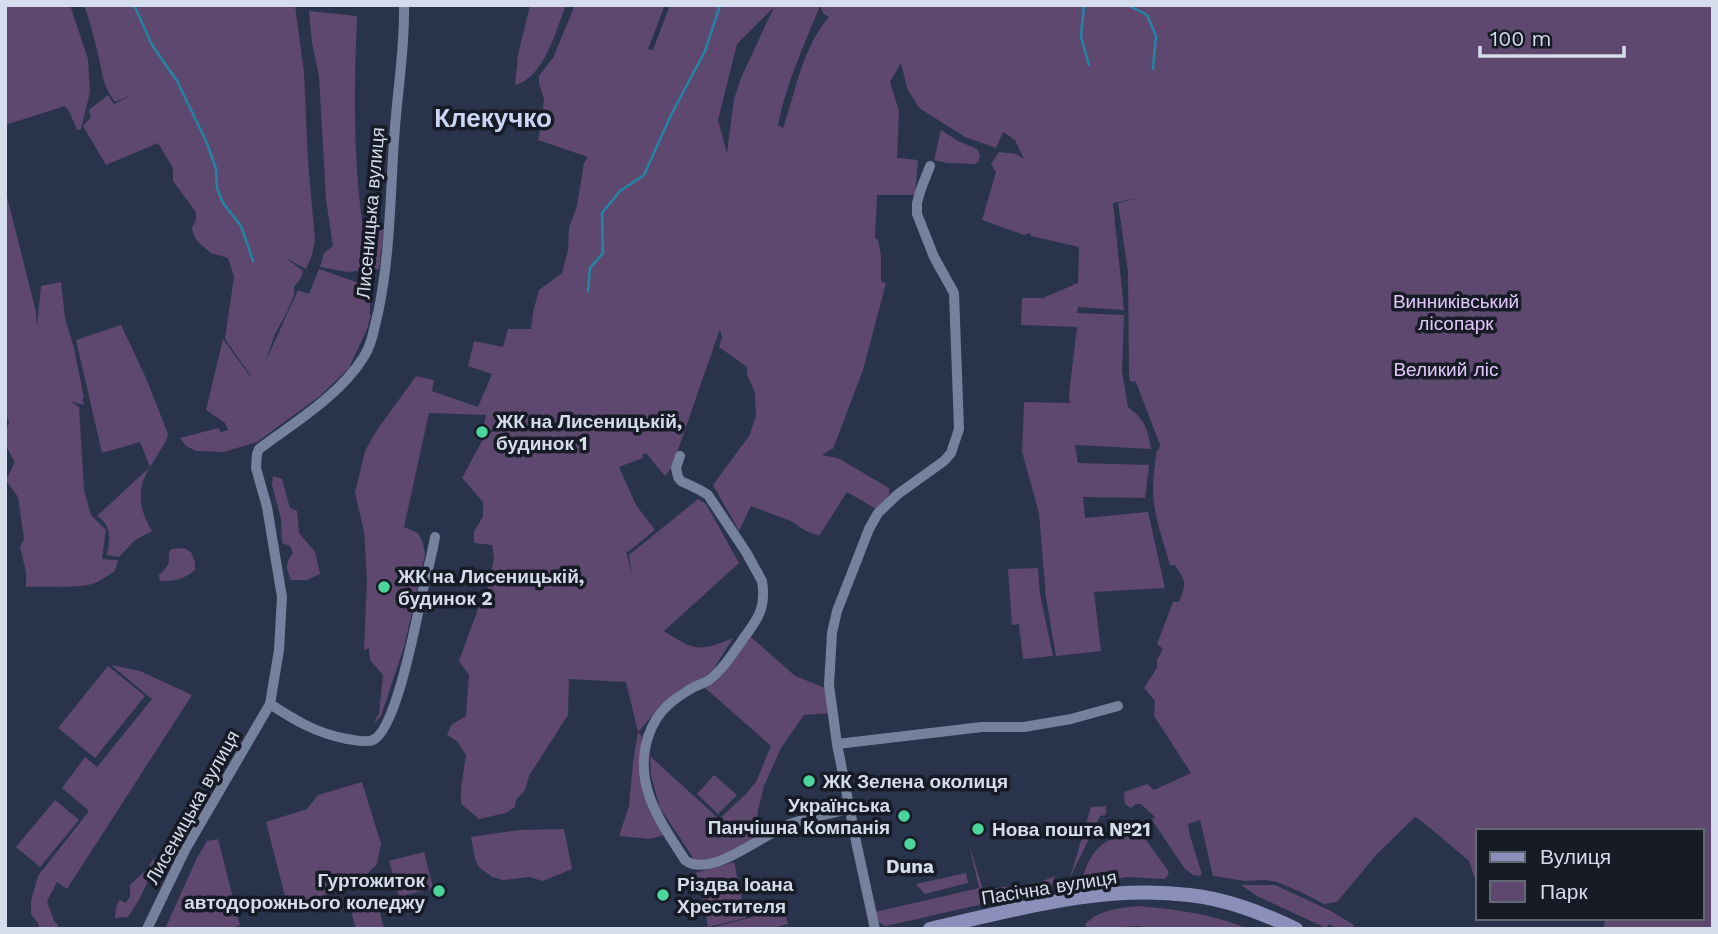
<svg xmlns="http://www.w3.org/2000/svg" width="1718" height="934" font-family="'Work Sans',sans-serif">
<rect width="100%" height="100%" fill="#29334b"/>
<g fill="#5e486f" fill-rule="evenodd">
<path d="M5,5H70L88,59L90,92L81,129L77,130L70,113L65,106L5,125Z"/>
<path d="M84,5H272L268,7L295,5L304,73L308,162L315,240L312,255L306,269L286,258L303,271L301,278L294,287V295L287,312L275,334L265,363L298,290L309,294L319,269L370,287V310L369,314L371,315L367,329L349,368L320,396L257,442L224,452L196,451L186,446L180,438L218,428L221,432L228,430L225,423L206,410L223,339L250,376H251L225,339L234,277L228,258L211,253L199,243L194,236L192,228L196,220V212L173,181V168L158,143L106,165L83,126L91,117L89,110L108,95L114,104L133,94L115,102C102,84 103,75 98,54C94,38 90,21 84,5Z"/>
<path d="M530,5H566C556,30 544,78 515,85L518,55Z"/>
<path d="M575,5H665L648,49L653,50L670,5H1713V929H1603L1606,918H1702V831H1478V888L1469,861L1423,822L1415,817L1377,854L1337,902L1324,904L1303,893L1277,882L1265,880L1245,881L1213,876L1200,820L1188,824L1190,836L1202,874L1199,876L1193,875L1185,869L1152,820L1155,817L1141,804H1136L1131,808L1125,804L1124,792L1147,784L1154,790L1191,773L1154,716L1155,701L1144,688L1157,668V660L1163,649L1157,644L1173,602H1179C1186,582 1187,584 1175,565H1170C1163,540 1153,514 1153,489C1153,476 1155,463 1157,450L1159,449L1160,445L1136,382L1130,381L1129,375L1128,272L1118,203L1143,197L1113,203L1124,310L1078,307L1077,313L1124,315L1122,371L1128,407C1145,420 1148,429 1151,449L1075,445L1078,463L1149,465L1145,498L1083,497L1085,518L1148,512L1165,588L1094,592L1101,651L1056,656L1046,598L1039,513L1022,452L1024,402L1070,403L1069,394L1077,327L1021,325L1022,298H1043L1078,283L1079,247L1031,236L1030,233L1024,235L982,220L996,172L991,164L999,152L1016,154L1024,159L1015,140L1003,132L996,148L965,137L919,108L907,88L901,63L890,82L899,111L897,158L918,160L915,195H877L875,238L878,240L881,256V282L886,283L863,370L833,449H831L822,455L838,458L889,488V495L876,509L847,492L819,536L804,530L791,521L751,506L739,531L713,485L749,436L756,416L755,393L747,374V367L719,347L722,337L720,329L672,467L665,476L646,453L642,455L643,458L619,467L636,505L655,530L628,552L626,551L632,575L629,555L698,499L706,504L739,563L664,631C695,651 699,652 733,638L713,670L701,679L681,689L658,709L638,732L642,737L639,768L664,835L650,839L619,836L629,806L633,762L638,732L626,682L569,679L568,715L529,776L525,790L516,800L515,807L506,813L479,819L461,804V788L466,755L457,741L447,735L451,725L466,716L469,675L459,661L482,598L494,577L492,568L494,558L492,545L474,543V531L483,517V502L462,478L484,437L496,430L483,429L486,415L429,413L404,527L418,533L423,543L425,555L404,647L381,716L373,725L379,713L383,675L370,660L369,648L364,650L367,579L364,531L355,493L365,451L377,430L416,376L434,380L432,391L478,407L492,374L468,366L474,341L503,347L508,329H531L533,312L539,290L562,273L568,250L569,228L577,206L584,163L588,157L538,140L542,121L544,99L539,83V76L553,58ZM820,6L824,14L829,17C802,48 796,91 783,128L778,125C786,84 804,45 820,6ZM774,7L741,78L734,99L727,153L718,120L737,44Z"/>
<path d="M309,11L357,16C354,85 353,159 363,228L384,229L379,269L348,272L320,267L324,253L333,246L326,199L319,76L312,43Z"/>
<path d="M941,130L958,141L977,149L980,155L979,161L975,164L947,163L934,160Z"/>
<path d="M5,189L36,312L37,327L41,286L61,282L65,318L74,348L84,398L82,399L84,405L70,401L79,407L84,490L91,515L106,530L102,559L118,560L115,571C108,575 102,580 95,583C78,589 45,586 26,587V572L20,547L24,539L18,497L6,480L15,462L5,444V434L9,423L5,409Z"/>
<path d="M121,325L146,378L168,434L166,441L150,467L140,442L102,453L76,340Z"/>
<path d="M150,467C136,489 139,510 152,531L135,540L119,557L107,555C110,539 112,525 97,516Z"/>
<path d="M273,476L282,479L290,508L297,511L299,533L315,552L320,574L307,580H291C286,569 285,563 293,553L290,546L282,543L281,519L272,485Z"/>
<path d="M184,548L191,552L195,562V570C185,579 173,582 160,581L159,575C163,571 168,567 169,561C169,556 168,554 171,549Z"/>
<path d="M1038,568L1040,594L1053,656L1023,659L1019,624L1012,625L1008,569Z"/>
<path d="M751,637L795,676L828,689L831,713L804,715L781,748L764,786L758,810L757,823L763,832C744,844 718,866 694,859L660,808L651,776L650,756L719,819L746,794L756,782L771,746L705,688C725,679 738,654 751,637Z"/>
<path d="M111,665L140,671L192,695L67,889L57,882L47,901L54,921L58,925L57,929H39L38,923L31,914V901L38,876L89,811L62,788L85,757L97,767L152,699Z"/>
<path d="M108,666L145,696L95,758L58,728Z"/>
<path d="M714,775L737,795L718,814L697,794Z"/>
<path d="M362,782L381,844L377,864L353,888L292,904L286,900L266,822L307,809L318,795Z"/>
<path d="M55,800L79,820L40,867L16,847Z"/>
<path d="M1106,806V815L1100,816L1070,878L1091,807Z"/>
<path d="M564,829L572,869L543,881L529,877L503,880L492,877L479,867L475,859L471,837L519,830Z"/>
<path d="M1128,834L1138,836L1146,840L1169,872L1167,877L1164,879L1128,877L1091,882L1085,880L1083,877C1089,854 1103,837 1128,834Z"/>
<path d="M218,839L240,925L228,929H165L197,858L207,841Z"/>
<path d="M969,844L983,890L1040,882L1055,876L1051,887C1037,887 1025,890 1014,897L886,926L878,922L875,912L979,888Z"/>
<path d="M424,852L433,888L399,897L389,861Z"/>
<path d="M154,858L155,863C148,882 140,900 128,917L115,918L116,908L119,900L126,903L130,896V885L146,870Z"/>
<path d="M734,862L746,918L708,927L701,888L695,873Z"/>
<path d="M966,873L968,883L925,894L916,884Z"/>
<path d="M1241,885H1275L1331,911L1354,925L1352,929H1337L1329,924L1326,928L1257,896Z"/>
<path d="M376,897L384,929H356L349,904Z"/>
<path d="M1138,906C1175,909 1213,914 1248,929H1162L1138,926L1089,929L1085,925C1096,910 1120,908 1138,906Z"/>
<path d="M757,916L786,917L788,924L769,929H706Z"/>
</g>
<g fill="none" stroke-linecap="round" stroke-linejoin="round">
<g stroke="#2385a6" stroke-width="2.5">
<path d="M134,5L152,45L177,81L207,143L216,169L217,188L223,203L241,226L253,261"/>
<path d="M1084,5L1081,37L1089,65"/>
<path d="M1128,5L1147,15L1156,36L1153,69"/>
<path d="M588,291L590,268L603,253L602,213L620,191L644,175L671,115L705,51L720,5"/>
</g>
<g stroke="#76819e" stroke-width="10">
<path d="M680,456L676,468L678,477L681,481L700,490L708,495L746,552L762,581C766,605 760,616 746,635C735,650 724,669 709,680C704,683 699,685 694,687C685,692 676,698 668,705C658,714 652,725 648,737C633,785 660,821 685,860C711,880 764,833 790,824C808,817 830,814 849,809"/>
<path d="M270,704C296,721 316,733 347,739C355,740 365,743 373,740C397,729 417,616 423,590C427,572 432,555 435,537"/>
<path d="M837,744L982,727H1024L1071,719L1118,706"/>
<path d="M147,929L185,850L270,704L279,650L282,597L267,507L256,468L257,454L259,449C294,423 340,395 363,358C372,345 374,328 378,313C391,252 390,189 395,127C398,87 405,46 404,5"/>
<path d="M875,929L857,846L837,744L829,685L832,633L837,611L869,529L878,513L898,494L944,461L951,453L959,429L954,293L934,257L917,214V203L921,189L930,166"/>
</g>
<path stroke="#8a90ba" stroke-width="14" d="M930,929C1014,910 1102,884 1189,895C1227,899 1262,913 1296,929"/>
</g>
<g fill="#4bd49b" stroke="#171b26" stroke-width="2.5">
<circle cx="482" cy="432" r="7"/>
<circle cx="384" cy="587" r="7"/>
<circle cx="809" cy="781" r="7"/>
<circle cx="904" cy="816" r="7"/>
<circle cx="978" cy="829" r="7"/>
<circle cx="910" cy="844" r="7"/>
<circle cx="439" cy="891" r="7"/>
<circle cx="663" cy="895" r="7"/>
</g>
<g text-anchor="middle" stroke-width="7" stroke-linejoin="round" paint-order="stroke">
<g font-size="19" fill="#d5dceb" stroke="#171b26">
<text transform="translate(370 213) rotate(-85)" y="7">Лисеницька вулиця</text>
<text transform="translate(192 807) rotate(-61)" y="7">Лисеницька вулиця</text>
<text transform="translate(1049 887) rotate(-9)" y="7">Пасічна вулиця</text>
</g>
<g font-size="19" fill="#e2c6fa" stroke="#171b26">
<text x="1456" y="308">Винниківський<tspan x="1456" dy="22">лісопарк</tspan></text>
<text x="1446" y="376">Великий ліс</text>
</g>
<g font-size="19" font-weight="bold" fill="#d5dceb" stroke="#171b26" text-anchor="start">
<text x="496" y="428">ЖК на Лисеницькій,<tspan x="496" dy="22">будинок 1</tspan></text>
<text x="398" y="583">ЖК на Лисеницькій,<tspan x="398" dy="22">будинок 2</tspan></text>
<text x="823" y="788">ЖК Зелена околиця</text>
<text x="890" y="812" text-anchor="end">Українська<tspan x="890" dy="22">Панчішна Компанія</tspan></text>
<text x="992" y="836">Нова пошта №21</text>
<text x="910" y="873" text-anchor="middle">Duna</text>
<text x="425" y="887" text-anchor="end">Гуртожиток<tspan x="425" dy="22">автодорожнього коледжу</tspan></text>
<text x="677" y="891">Різдва Іоана<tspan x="677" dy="22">Хрестителя</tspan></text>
</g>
<g font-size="26" font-weight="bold" fill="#cad6f5" stroke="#171b26">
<text x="493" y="127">Клекучко</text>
</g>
</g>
<rect width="1718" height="934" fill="none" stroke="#d5dceb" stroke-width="14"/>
<rect x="1476" y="829" width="228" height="91" fill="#171b26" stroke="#636875" stroke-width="2"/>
<rect x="1490" y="852" width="35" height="10" fill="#8a90ba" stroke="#636875" stroke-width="2"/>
<text x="1540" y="864" font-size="21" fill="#d5dceb">Вулиця</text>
<rect x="1490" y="881" width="35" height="21" fill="#5e486f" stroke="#636875" stroke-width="2"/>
<text x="1540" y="899" font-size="21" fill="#d5dceb">Парк</text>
<path d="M1480 46v10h144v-10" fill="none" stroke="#d5dceb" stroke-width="3.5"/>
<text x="1490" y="46" font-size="21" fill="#d5dceb" stroke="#171b26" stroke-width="5" paint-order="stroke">100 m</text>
</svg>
